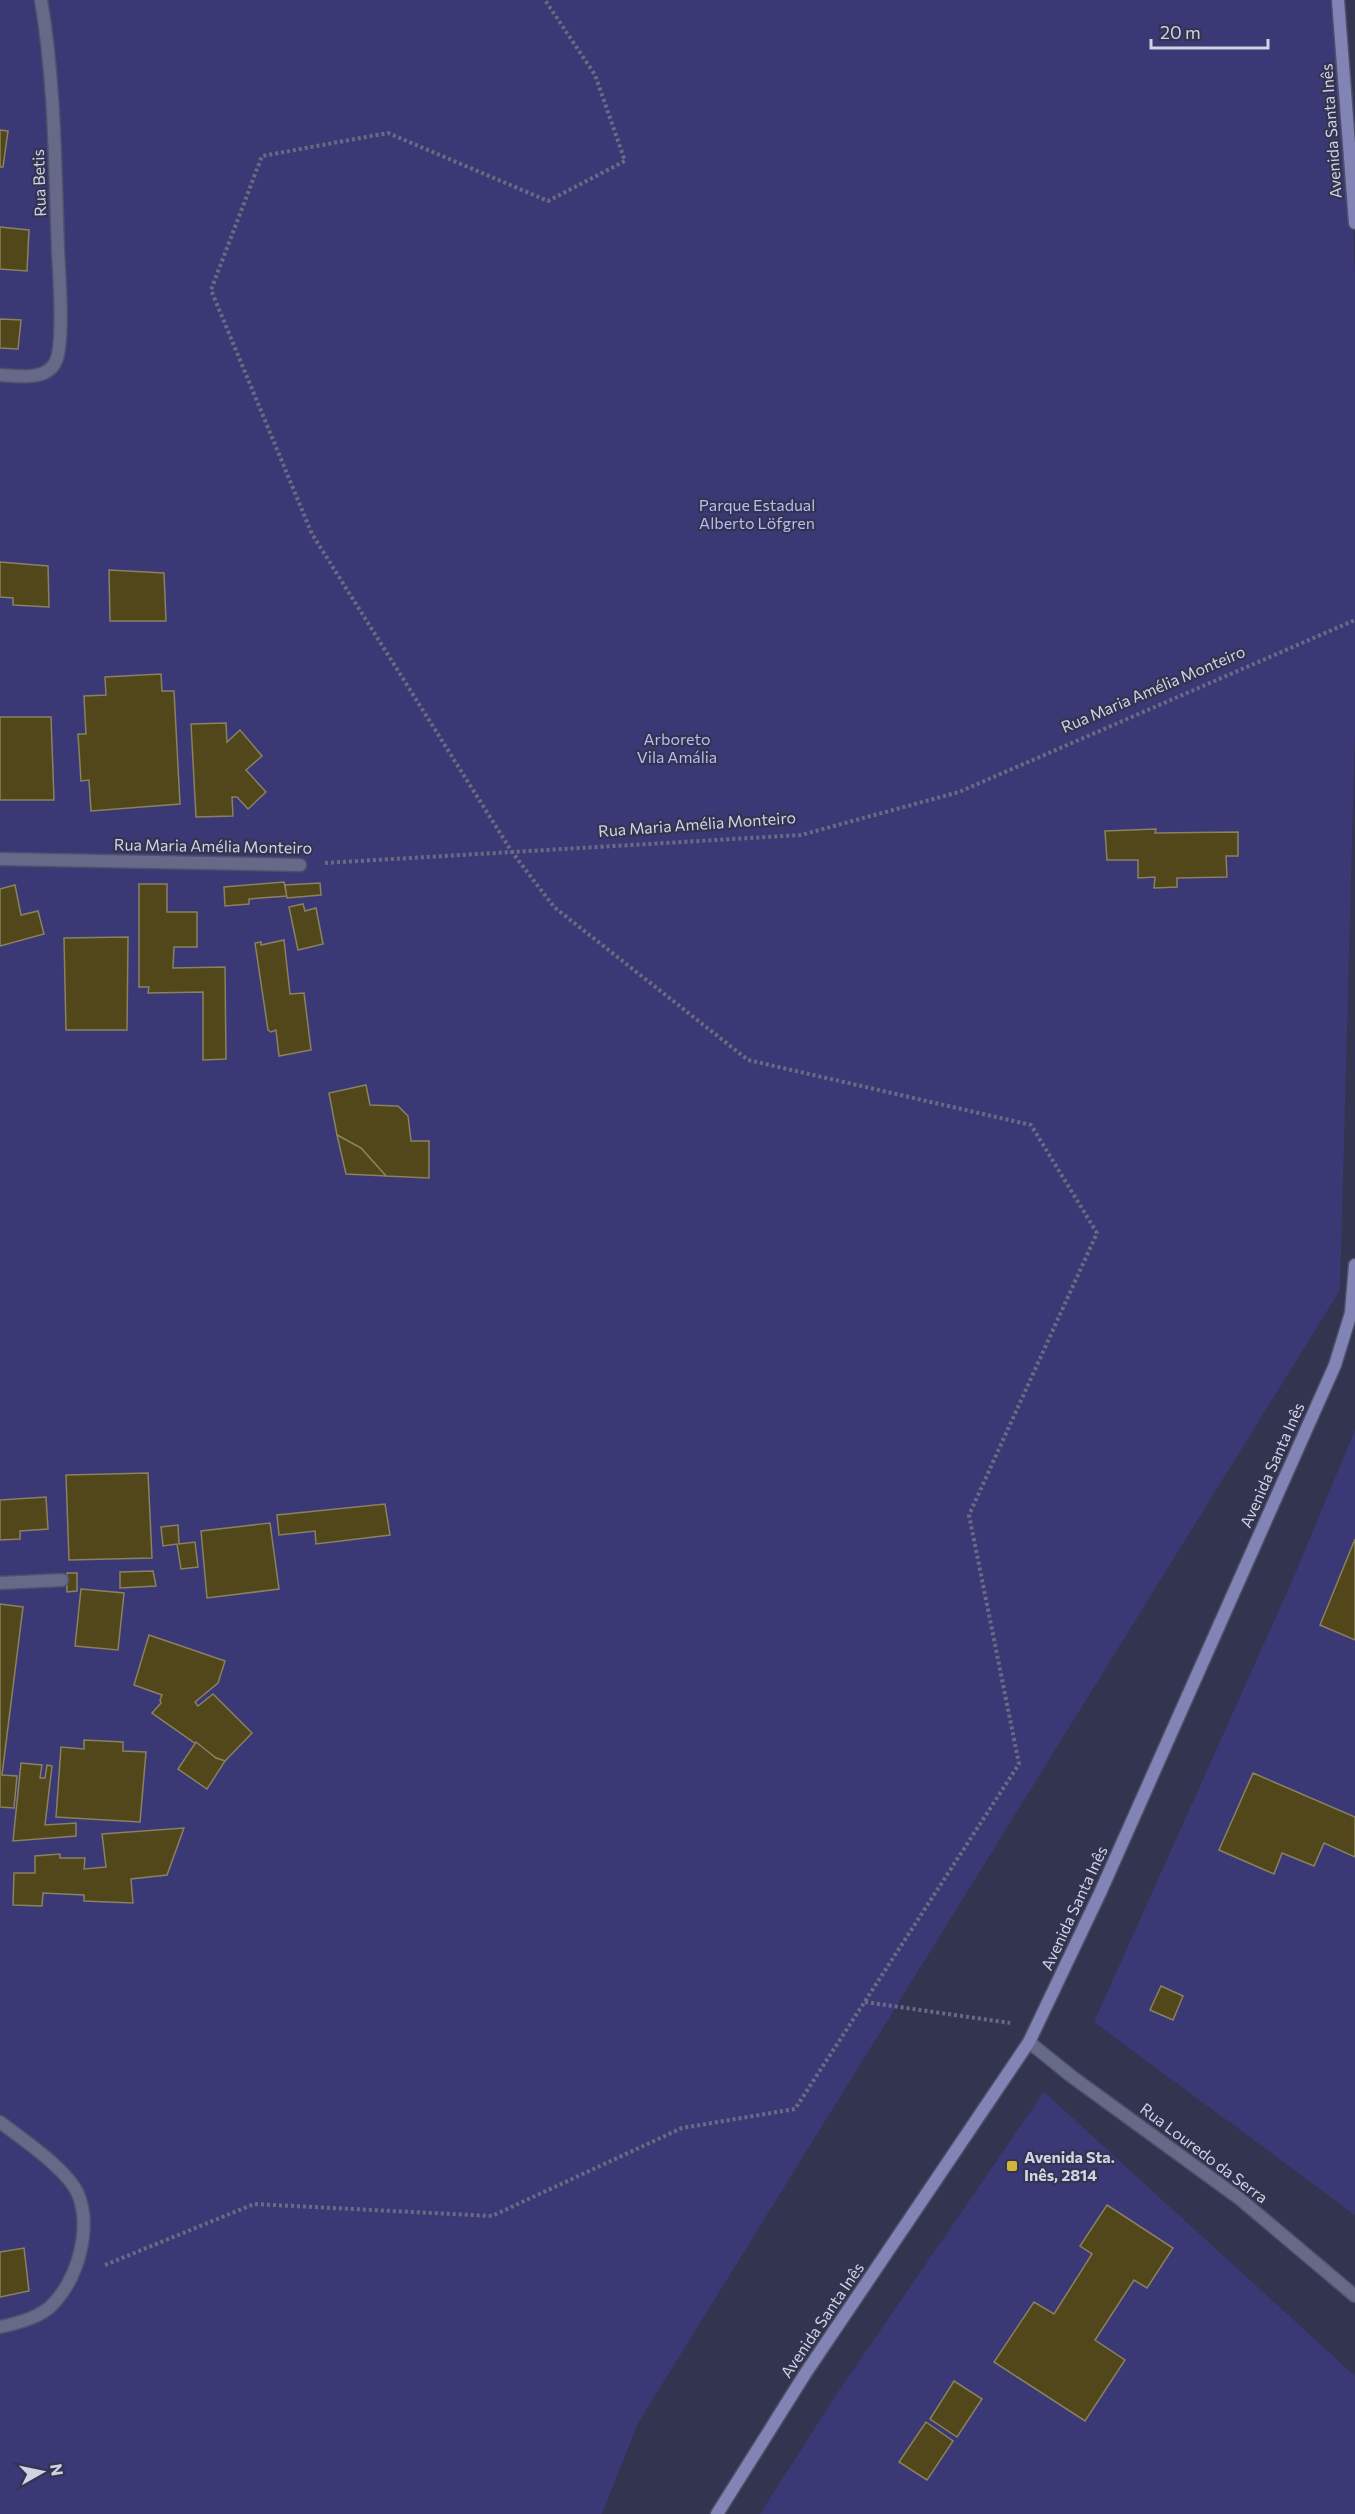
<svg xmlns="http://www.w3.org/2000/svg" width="1355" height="2514" font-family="Commissioner,sans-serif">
<rect width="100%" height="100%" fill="#33344f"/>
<g fill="#3b3975">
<path d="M0,0H1346L1355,280V729L1340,1290L638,2423L602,2514H0Z"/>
<path d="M1355,1430V2215L1094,2022L1293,1579Z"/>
<path d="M1044,2092L1355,2376V2514H760L838,2392Z"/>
</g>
<g fill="#51471a" stroke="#898160" stroke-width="1.5">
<path d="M0,130L8,131L3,167H0Z"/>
<path d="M0,227L29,230L27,271L0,269Z"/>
<path d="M0,319L21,320L18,349L0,348Z"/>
<path d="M0,562L48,566L49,607L13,605V598L0,597Z"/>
<path d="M109,570L164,573L166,621H110Z"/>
<path d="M161,674L162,691H174L180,804L91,811L89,780L81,781L78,734H86L84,696L106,695L105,677Z"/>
<path d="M0,717H51L54,800H0Z"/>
<path d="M226,723L227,742L240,730L262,756L246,770L266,792L248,809L237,797H232L233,816L196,817L191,724Z"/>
<path d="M1156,829L1155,833L1238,832V856H1226L1227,877L1177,878V887L1154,888L1155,877L1138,878V860H1107L1105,831Z"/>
<path d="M284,882L287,896L249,899V904L225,906L224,887Z"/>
<path d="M320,883L321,895L287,898L285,885Z"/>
<path d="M139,884H167V912H197V947H174L173,968L225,967L226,1059L203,1060V992L148,993L149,987H139Z"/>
<path d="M15,885L21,915L38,911L44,934L0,946V889Z"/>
<path d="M303,904L305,911L316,908L323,944L298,950L289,907Z"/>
<path d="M128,937L127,1030H66L64,938Z"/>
<path d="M284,940L290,994L304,993L311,1050L279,1056L276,1030L271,1032L268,1030L255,943L261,942V945Z"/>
<path d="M366,1085L370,1105L398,1106L408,1116L411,1141H429V1178L386,1176L361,1148L337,1135L329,1093Z"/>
<path d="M337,1135L361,1148L386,1176L346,1174Z"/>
<path d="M148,1473L152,1558L69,1560L66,1475Z"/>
<path d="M46,1497L48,1529L20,1531V1539L0,1540V1500Z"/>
<path d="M385,1504L390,1535L316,1544L315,1531L279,1535L277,1515Z"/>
<path d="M270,1523L279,1589L207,1598L201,1531Z"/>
<path d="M178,1525L179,1544L195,1542L198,1567L181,1569L177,1544L163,1546L161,1527Z"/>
<path d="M1355,1539V1640L1320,1625Z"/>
<path d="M153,1571L156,1586L120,1588V1572Z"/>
<path d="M67,1573H77V1591L67,1592Z"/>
<path d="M81,1589L124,1593L118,1650L75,1646Z"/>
<path d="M0,1604L23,1607L2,1775L17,1776L14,1808L0,1807Z"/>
<path d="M149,1635L225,1661L218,1683L195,1702L198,1706L213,1694L252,1733L225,1761L216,1758L152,1713L161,1703L160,1700L162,1695L134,1685Z"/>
<path d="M84,1740L123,1742V1751L146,1752L140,1822L56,1817L61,1747L84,1749Z"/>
<path d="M196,1742L216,1758L225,1761L207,1789L178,1769Z"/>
<path d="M21,1763L42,1765L40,1778H45L47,1765L52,1766L45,1825L76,1823V1836L13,1841Z"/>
<path d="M1253,1773L1355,1817V1857L1324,1843L1314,1866L1282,1853L1274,1874L1219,1850Z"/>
<path d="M184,1828L167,1875L131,1879L133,1903L84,1901V1895L43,1893L42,1906L13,1905L14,1873H35V1856L60,1854V1858H85L84,1869L106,1867L102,1834Z"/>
<path d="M1161,1986L1183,1996L1173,2020L1150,2010Z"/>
<path d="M1107,2205L1173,2248L1147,2288L1134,2280L1095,2340L1125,2360L1085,2421L994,2362L1034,2302L1054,2314L1092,2254L1080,2246Z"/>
<path d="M24,2248L29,2291L0,2297V2252Z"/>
<path d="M954,2381L982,2399L957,2437L930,2419Z"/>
<path d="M926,2422L953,2441L927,2480L899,2462Z"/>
</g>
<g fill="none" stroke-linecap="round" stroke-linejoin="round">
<g stroke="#4f506a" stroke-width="15">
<g id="minor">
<path d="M0,375C17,376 45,381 55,363C65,346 59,272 58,250C55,167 55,82 41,0"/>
<path d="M0,859L300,865"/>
<path d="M0,1583L62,1580"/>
<path d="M1029,2042L1071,2076L1240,2199L1355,2296"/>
<path d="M0,2122C22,2139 67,2169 78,2194C92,2228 78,2277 54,2303C42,2317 18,2323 0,2327"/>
</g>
</g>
<g stroke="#4f506a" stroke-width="15">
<g id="secondary">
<path d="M1338,0L1355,223"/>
<path d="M717,2514L805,2374L1029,2042L1100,1893L1335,1365L1351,1313L1355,1265"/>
</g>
</g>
<g stroke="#6a6b83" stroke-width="4" stroke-dasharray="3 3" stroke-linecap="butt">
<path d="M325,863L801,835L959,792L1355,620"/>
<path d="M865,2002L1010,2023"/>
<path d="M105,2265L254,2204L492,2216L682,2128L795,2109L1019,1764L969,1515L1097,1233L1031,1125L748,1060L554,907L512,852L312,534L211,290L262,156L388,133L548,201L625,161L595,75L545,0"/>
</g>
<use href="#minor" stroke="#676988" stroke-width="12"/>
<use href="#secondary" stroke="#8284b5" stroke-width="12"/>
</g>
<rect fill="#d3b635" stroke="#33344f" stroke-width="2" x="1006" y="2160" width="12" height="12" rx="3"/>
<g text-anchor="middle" stroke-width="4.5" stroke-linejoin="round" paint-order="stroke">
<g font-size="16" fill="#d1d2e4" stroke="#33344f">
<text transform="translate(1331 131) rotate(-94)" y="6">Avenida Santa Inês</text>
<text transform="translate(39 183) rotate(-92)" y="6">Rua Betis</text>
<text transform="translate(1153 689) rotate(-23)" y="6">Rua Maria Amélia Monteiro</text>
<text transform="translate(697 824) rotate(-4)" y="6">Rua Maria Amélia Monteiro</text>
<text transform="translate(213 846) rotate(1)" y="6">Rua Maria Amélia Monteiro</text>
<text transform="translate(1272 1465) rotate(-66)" y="6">Avenida Santa Inês</text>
<text transform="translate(1074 1908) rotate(-65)" y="6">Avenida Santa Inês</text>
<text transform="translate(1204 2153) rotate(37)" y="6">Rua Louredo da Serra</text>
<text transform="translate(822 2320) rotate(-56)" y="6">Avenida Santa Inês</text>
</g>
<g font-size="16" fill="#b8bbf5" stroke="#33344f">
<text x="757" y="511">Parque Estadual<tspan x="757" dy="18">Alberto Löfgren</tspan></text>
<text x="677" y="745">Arboreto<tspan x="677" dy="18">Vila Amália</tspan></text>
</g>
<g font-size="16" font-weight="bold" fill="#d1d2e4" stroke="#33344f" text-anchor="start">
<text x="1024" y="2163">Avenida Sta.<tspan x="1024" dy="18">Inês, 2814</tspan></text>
</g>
</g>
<g transform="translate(42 2472) rotate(81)" stroke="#33344f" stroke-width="4.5" paint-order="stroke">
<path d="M0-4.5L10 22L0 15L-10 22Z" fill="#d1d2e4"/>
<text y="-9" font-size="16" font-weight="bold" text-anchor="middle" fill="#d1d2e4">N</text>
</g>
<path d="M1151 39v9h117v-9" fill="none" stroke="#d1d2e4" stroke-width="3"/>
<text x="1160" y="39" font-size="18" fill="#d1d2e4" stroke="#33344f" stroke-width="4.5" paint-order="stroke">20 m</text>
</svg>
